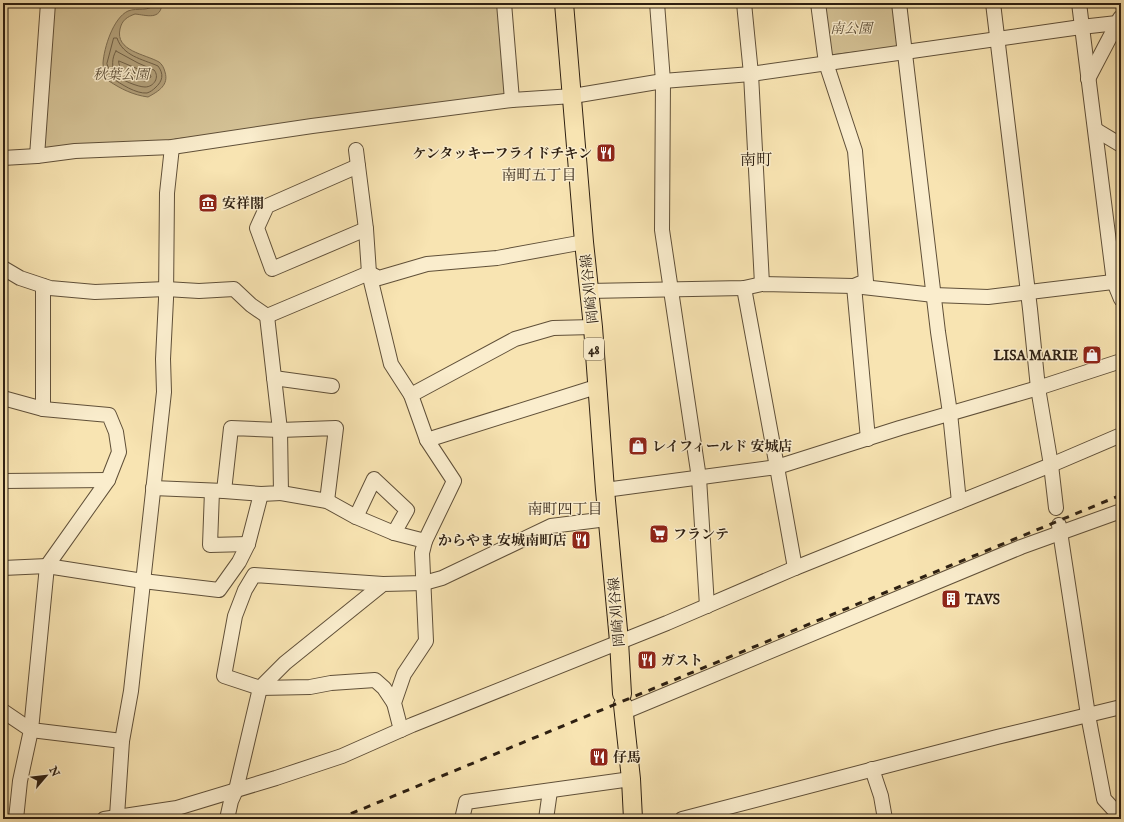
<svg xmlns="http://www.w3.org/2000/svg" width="1124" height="822" font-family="'IM FELL English','Noto Serif JP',serif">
<rect width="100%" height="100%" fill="#f8e4b2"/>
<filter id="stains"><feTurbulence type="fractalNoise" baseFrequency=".005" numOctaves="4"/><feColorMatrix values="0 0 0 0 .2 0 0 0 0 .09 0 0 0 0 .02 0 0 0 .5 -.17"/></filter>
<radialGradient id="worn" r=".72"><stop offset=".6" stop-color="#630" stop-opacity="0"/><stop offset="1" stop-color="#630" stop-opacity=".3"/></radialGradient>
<g fill="#d5c397" stroke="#817154">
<path d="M52,3H499L507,96L307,124L175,139L169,143L46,149L43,147Z"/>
<path d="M821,3H894L897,47L830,55Z"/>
</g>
<path fill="#b3a17b" stroke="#7d6d51" d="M156,3H162C161,21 146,15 135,14C127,17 122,20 120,29C115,51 145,54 159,62C162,64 164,68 165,72C169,85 159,91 148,97C133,95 121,89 109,81C107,75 103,69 103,63C104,48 113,18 128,11C138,7 148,13 156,3Z"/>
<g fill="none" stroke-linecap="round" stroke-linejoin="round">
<g stroke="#706046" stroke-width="1">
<path d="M114,38H117C123,56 142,59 158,66C164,74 163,81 155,88C153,90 150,92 147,93C136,94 121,84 112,78L107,64Z"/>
<path d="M116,51L138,63L154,70C160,77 154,87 145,87C138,87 121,80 116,75C111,68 112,57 116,51Z"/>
<path d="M119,61L150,74L151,77L145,81L136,79L121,71L119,64Z"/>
</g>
<g stroke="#605039" stroke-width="16">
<g id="minor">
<path d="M504,3L512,100"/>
<path d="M657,3L663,81L662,230L699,478L707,606"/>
<path d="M744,3L751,74L762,284"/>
<path d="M818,3L826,63L855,151L866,281L854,286"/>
<path d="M899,3L938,332L950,413L959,502"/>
<path d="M993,3L1030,309L1038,388L1051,465L1056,508"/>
<path d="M1079,3L1114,282L1121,299"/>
<path d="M1088,79L1120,18"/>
<path d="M1096,130L1121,145"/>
<path d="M356,150L366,229L369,273L391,364L411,395L427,440L454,481L425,541"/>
<path d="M37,156L48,3"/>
<path d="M3,158L37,156L75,151L172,147L312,126L512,100L573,96L663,81L751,74L1081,27L1117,23L1121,26"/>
<path d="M358,166L267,206L257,228L272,269L366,229"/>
<path d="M3,268L20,278L50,288L95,292L166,289L199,291L234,289L251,305L267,316L369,273L379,278L427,264L497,258L584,242"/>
<path d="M854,286L868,439"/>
<path d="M744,288L777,467L900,428L1038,388L1121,361"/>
<path d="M588,291L744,288L762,284L854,286L934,295L988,297L1121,281"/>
<path d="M274,378L332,386"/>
<path d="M411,395L515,339L553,328L593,327"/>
<path d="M3,398L43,409V286"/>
<path d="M43,409L109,415L116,432L119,452L108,480L47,566L31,730L122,741"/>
<path d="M427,440L596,387"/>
<path d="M3,481L108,480"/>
<path d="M153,488L224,491L261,494L281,493L280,430L267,316"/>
<path d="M605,490L777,467L795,568"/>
<path d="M212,491L210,545L248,544"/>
<path d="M224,491L231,428L280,430L336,428L327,501"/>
<path d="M281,493L327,501L356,517L394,533L425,541L422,553L426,641L404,674L394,703L401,730"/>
<path d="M356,517L374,479L407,510L394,533"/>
<path d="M1059,525L1088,715L1104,799L1116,812"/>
<path d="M3,568L47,566L143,581L219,590L239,562L248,544L261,494"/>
<path d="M383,584L254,575L245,590L235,616L224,676L260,688L310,687L331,683L375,680L384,688L394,703"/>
<path d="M3,711L31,730L20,781L16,819"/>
<path d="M624,712L1021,547L1121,511"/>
<path d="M872,769L881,796L885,819"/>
<path d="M117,816L122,741L131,691L164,392L163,359L166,299L167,193L172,147"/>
<path d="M104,819L177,808L276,778L342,756L412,725L667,623L795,568L1051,465L1121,435"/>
<path d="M227,819L231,801L236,790L260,688L285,663L383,584L424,583L442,578L551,526L607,519"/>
<path d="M462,819L466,802L631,779"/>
<path d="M546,819L550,791"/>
<path d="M682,819L997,737L1121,707"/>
</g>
</g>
<g stroke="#2d1f11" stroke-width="20">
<g id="major">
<path d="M564,3L584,242L593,327L605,490L619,641L622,694"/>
<path d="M623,705L631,779L633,819"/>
</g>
</g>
<use href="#minor" stroke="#faedcd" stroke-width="14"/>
<use href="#major" stroke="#f8e4b2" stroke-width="18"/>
<path stroke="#2d1f11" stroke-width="3" stroke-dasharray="7 7" stroke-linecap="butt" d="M338,819L1121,495"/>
</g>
<defs>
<g id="restaurant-square" transform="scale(1)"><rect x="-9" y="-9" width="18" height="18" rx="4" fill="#8f2418" stroke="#faedcd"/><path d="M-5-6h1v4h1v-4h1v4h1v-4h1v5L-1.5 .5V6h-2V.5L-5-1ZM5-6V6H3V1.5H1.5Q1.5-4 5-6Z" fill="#fff"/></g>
<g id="museum-square" transform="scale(1)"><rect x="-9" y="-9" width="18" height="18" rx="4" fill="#8f2418" stroke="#faedcd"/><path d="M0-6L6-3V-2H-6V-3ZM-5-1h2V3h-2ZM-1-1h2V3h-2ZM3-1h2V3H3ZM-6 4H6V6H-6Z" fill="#fff"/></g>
<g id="shop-square" transform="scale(1)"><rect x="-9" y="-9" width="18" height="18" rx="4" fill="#8f2418" stroke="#faedcd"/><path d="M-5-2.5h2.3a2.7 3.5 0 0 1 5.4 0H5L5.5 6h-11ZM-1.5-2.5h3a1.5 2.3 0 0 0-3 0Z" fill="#fff"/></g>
<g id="supermarket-square" transform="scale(1)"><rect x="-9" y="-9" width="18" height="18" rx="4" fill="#8f2418" stroke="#faedcd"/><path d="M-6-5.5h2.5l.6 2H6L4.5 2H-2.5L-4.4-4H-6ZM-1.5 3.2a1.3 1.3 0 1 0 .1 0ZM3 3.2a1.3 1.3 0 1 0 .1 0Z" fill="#fff"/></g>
<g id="building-square" transform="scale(1)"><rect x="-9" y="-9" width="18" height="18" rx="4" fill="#8f2418" stroke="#faedcd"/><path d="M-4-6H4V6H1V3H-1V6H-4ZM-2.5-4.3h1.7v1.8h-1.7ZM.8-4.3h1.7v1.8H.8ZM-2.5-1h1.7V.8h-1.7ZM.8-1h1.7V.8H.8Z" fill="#fff"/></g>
</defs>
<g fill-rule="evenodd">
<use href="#restaurant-square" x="606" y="153"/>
<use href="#museum-square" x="208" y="203"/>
<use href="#shop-square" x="1092" y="355"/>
<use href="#shop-square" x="638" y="446"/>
<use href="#supermarket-square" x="659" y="534"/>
<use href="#restaurant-square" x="581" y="540"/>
<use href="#building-square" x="951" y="599"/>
<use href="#restaurant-square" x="647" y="660"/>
<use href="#restaurant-square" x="599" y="757"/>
</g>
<g text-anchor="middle" stroke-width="3" stroke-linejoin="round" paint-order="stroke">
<rect fill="#faedcd" stroke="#6a5d49" stroke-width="1" x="584" y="338" width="20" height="22" rx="3"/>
<g font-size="13" font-weight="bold" fill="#2d1f11">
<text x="594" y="354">48</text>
</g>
<g font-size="14" font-style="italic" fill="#5f5039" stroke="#faedcd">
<text x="851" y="33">南公園</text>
<text x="121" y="79">秋葉公園</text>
</g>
<g font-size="14" font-weight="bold" fill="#2d1f11" stroke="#faedcd" text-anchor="start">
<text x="592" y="158" text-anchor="end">ケンタッキーフライドチキン</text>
<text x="222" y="208">安祥閣</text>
<text x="1078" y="360" text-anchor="end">LISA MARIE</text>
<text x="652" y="451">レイフィールド 安城店</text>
<text x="673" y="539">フランテ</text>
<text x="567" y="545" text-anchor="end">からやま 安城南町店</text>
<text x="965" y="604">TAVS</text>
<text x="661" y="665">ガスト</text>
<text x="613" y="762">仔馬</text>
</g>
<g font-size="14" fill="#2d1f11" stroke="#faedcd">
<text transform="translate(589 289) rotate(-96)" y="5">岡崎刈谷線</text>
<text transform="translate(616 612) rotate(-95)" y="5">岡崎刈谷線</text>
</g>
<g font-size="15" fill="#2d1f11" stroke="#faedcd">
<text x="539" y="180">南町五丁目</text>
<text x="565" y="514">南町四丁目</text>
</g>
<g font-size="16" fill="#2d1f11" stroke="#faedcd">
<text x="756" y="165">南町</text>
</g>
</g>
<rect width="1124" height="822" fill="none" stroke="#f8e4b2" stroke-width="16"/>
<rect x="4" y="4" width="1116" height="814" fill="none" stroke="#2d1f11" stroke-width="2"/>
<rect x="8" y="8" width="1108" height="806" fill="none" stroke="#2d1f11"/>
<g transform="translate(46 776) rotate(62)" stroke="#faedcd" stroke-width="3" paint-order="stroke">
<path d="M0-3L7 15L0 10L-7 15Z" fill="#2d1f11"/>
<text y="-6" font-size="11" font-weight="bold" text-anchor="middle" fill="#2d1f11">N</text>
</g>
<rect width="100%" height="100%" filter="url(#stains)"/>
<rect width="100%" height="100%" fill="url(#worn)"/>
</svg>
